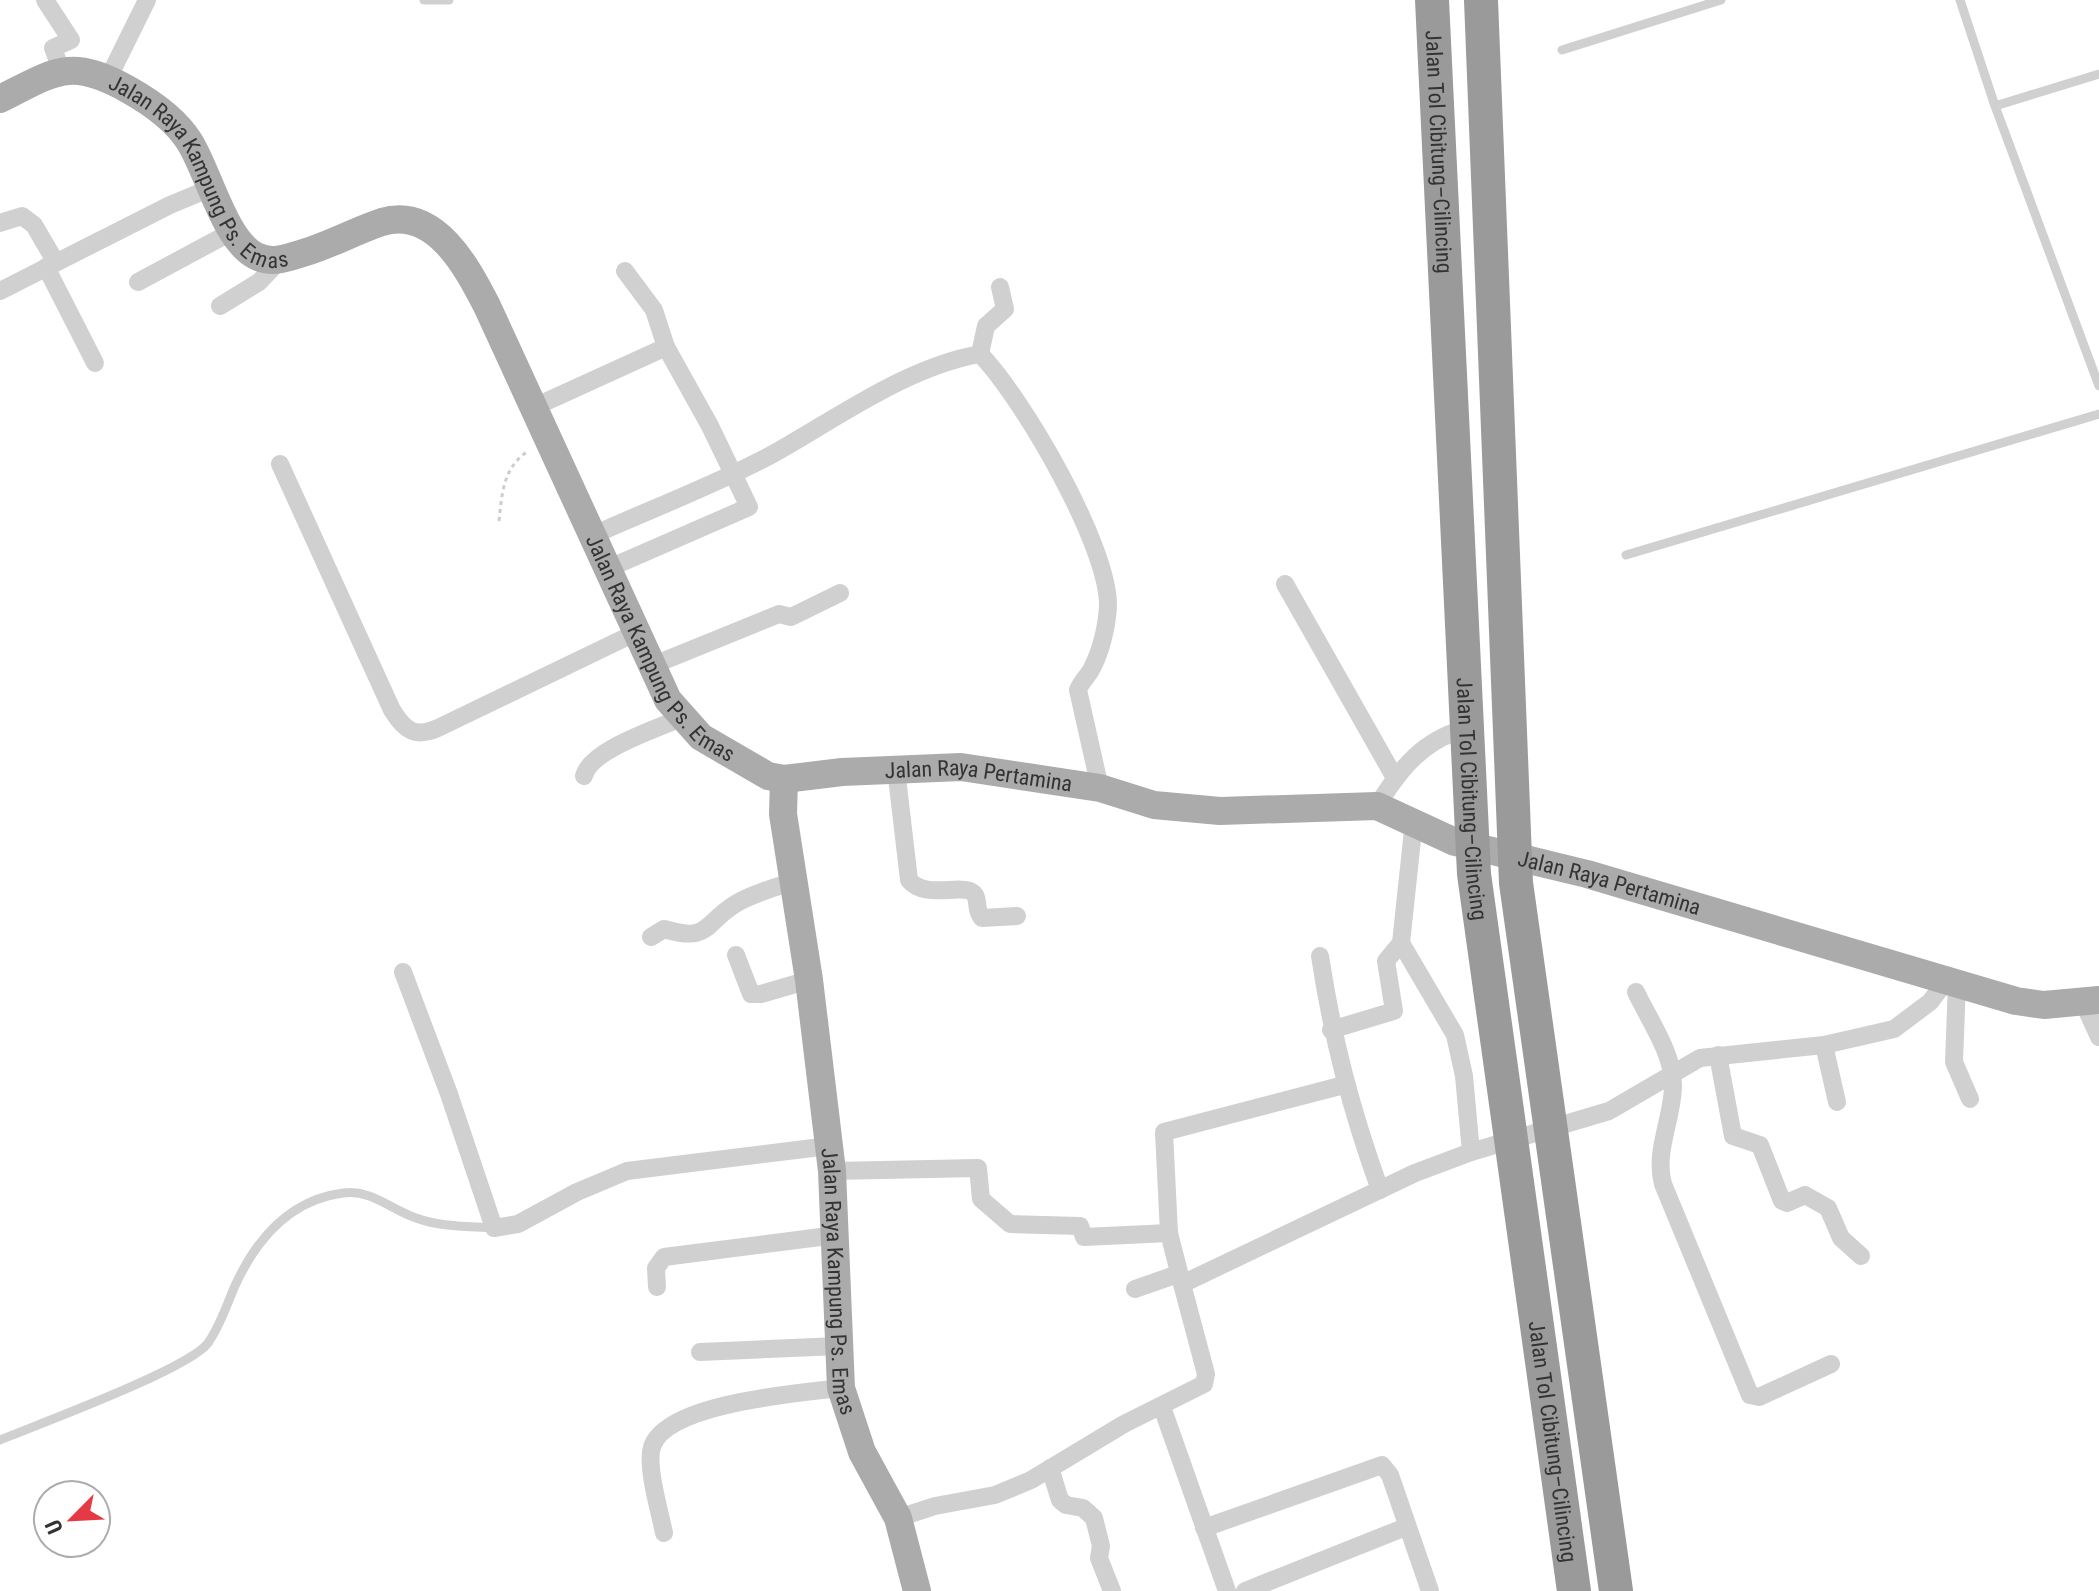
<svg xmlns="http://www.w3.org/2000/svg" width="2099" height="1591" font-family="'Roboto Condensed',sans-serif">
<rect width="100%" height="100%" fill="#fff"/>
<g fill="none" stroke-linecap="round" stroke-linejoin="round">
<path stroke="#cdcdcd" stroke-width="3" stroke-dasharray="4 4" stroke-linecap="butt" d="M499,521C502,493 503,468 528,451"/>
<g stroke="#d0d0d0" stroke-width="9">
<path d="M424,0H449"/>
<path d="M1960,0L1995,106L2099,386"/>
<path d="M1562,50L1721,0"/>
<path d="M1995,106L2099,74"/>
<path d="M1626,555L2099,414"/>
<path d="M0,1440C39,1424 189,1369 208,1343C220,1326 226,1307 234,1288C255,1241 289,1200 343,1193C371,1189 390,1209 416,1218C440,1227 468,1226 494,1228"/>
</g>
<g stroke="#d0d0d0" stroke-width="18">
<path d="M45,0L71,40L53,48L61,70"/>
<path d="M108,79L147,0"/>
<path d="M0,223L22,216L34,225L55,261"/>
<path d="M46,267L95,363"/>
<path d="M138,282L233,231"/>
<path d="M0,291L170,205L211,188"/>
<path d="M220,306L259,282L280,260"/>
<path d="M980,354L986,326L1005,309L1000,287"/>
<path d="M532,408L666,347"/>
<path d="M280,464L392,710C405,731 415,738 438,728L635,633"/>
<path d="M591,536C651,509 713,486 771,455C836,419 906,367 980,354C1022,397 1109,546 1108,606C1107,626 1101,652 1091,670C1087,677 1081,682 1078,690L1100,788"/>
<path d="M607,569L749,507L710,426L666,347L654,310L625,271"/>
<path d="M1285,584L1395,778"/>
<path d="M651,666L779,614L791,617L840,593"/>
<path d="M896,769L909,880C926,901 966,881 975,895C979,902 975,910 982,918L1017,916"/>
<path d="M584,776C590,750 656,729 681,718"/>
<path d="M1377,806C1397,774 1418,745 1455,732"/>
<path d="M651,937L664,929C711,943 703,923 737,903C754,893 773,888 792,882"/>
<path d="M1401,943L1455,1035L1464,1076L1471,1152"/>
<path d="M736,955L751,994H761L809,980"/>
<path d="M1320,956C1333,1041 1351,1109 1380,1190"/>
<path d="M403,972L449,1094L494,1228L518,1224L577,1192L627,1171L829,1146"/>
<path d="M1957,983L1954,1062L1970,1099"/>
<path d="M1636,992C1649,1020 1673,1053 1673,1085C1673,1118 1654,1151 1663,1184L1750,1395L1759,1397L1831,1364"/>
<path d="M2084,1004L2099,1037"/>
<path d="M1331,1030L1394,1011L1386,961L1401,943L1414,821"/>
<path d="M1824,1045L1837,1102"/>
<path d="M1718,1055L1733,1136L1760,1145L1782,1201L1787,1203L1805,1195L1828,1208L1841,1238L1861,1256"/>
<path d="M832,1171L978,1168L981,1199L1010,1224L1080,1226L1084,1237L1169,1233"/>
<path d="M1182,1284L1169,1233L1164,1132L1344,1085"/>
<path d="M657,1287L656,1268L664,1257L836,1235"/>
<path d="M1135,1289L1178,1274"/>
<path d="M700,1352L838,1346"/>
<path d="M1162,1407L1227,1591"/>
<path d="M1050,1468L1060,1500L1066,1505L1083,1508L1094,1518L1101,1546L1099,1558L1112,1591"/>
<path d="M898,1518L935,1506L995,1495L1031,1480L1124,1424L1204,1384L1206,1374L1182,1284L1415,1173L1471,1152L1609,1111L1700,1058L1824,1045L1894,1029L1930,1002L1946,981"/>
<path d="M1204,1528L1382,1465L1390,1475L1430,1591"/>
<path d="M664,1533C660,1512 646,1467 652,1447C666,1403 800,1393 841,1388"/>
<path d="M1245,1591L1406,1527"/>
</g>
<g stroke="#ababab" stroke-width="28">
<path id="s1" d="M0,99C56,71 70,57 129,90C152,103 175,119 189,141C208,170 224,240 256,256C272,264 287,258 303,253C330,245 355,231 382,222C435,206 467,267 487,306L668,700L701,737L768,776L784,779L842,772L961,767L1100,788L1154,805L1220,811L1377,806L1455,842L1587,874L2016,1001L2044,1005L2099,1000"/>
<path id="s2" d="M784,779L783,814L809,980L832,1171L841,1388L862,1452L898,1518L917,1591"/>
</g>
<g stroke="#9a9a9a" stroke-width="34">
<path id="s3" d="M1432,0L1474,874L1574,1591"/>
<path d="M1481,0L1516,883L1616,1591"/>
</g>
</g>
<g text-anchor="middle" stroke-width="8" stroke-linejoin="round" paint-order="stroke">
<g font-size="22" fill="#333" stroke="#fff">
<text dy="8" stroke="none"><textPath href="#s3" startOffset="152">Jalan Tol Cibitung–Cilincing</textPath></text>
<text dy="8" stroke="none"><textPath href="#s1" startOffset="252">Jalan Raya Kampung Ps. Emas</textPath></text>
<text dy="8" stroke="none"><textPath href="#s1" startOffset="1020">Jalan Raya Kampung Ps. Emas</textPath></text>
<text dy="8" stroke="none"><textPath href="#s1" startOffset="1406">Jalan Raya Pertamina</textPath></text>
<text dy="8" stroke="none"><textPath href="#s3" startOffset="800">Jalan Tol Cibitung–Cilincing</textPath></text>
<text dy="8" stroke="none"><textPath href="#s1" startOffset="2054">Jalan Raya Pertamina</textPath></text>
<text dy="8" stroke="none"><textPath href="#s2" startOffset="506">Jalan Raya Kampung Ps. Emas</textPath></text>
<text dy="8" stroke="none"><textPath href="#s3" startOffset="1448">Jalan Tol Cibitung–Cilincing</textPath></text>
</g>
</g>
<g transform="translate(72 1519) rotate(246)"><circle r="38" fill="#ffffff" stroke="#adadad" stroke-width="2"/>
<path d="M0-6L14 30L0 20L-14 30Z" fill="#e63946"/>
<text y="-12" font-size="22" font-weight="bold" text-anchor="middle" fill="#333333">U</text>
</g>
</svg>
